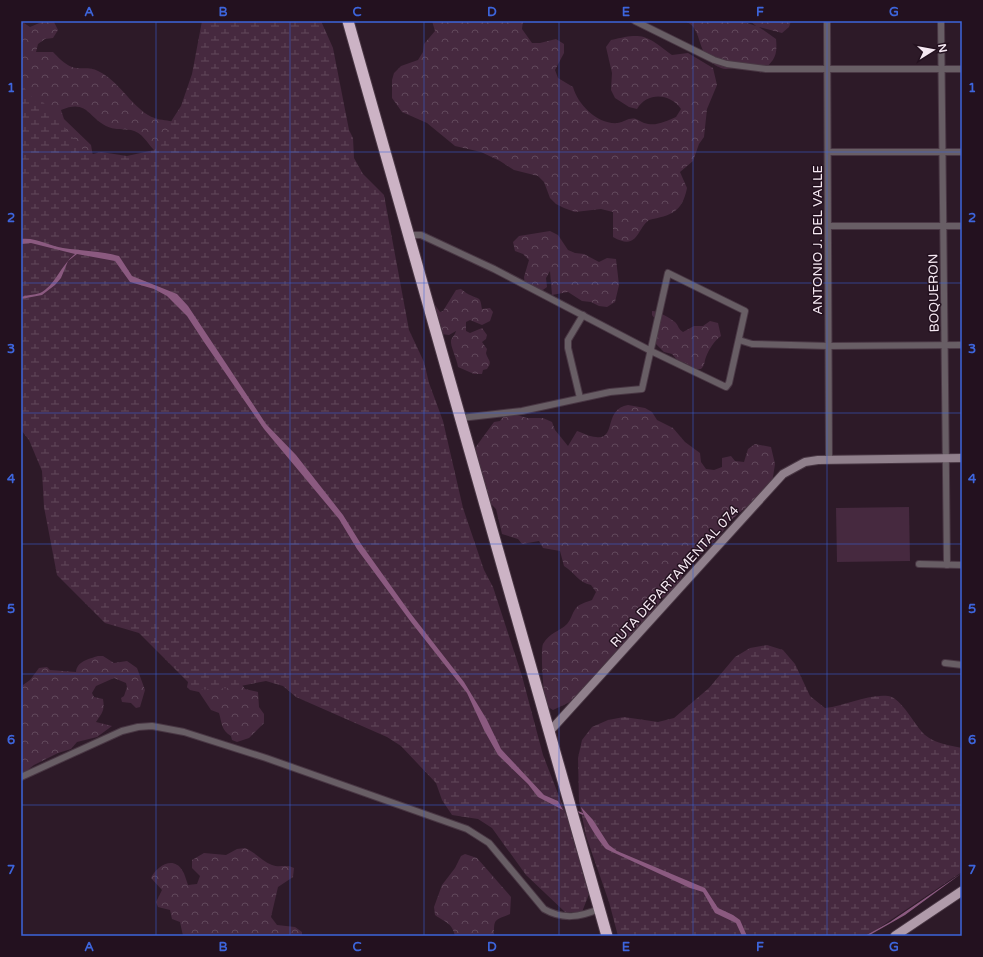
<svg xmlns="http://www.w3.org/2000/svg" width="983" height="957" font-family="'Varela Round',sans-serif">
<defs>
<pattern id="forest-crowns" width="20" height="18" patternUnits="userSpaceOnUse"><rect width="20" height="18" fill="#46293f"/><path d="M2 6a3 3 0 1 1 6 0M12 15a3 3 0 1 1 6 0" fill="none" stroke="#61485b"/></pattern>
<pattern id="wetland-marsh" width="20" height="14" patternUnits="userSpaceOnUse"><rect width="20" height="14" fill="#46293f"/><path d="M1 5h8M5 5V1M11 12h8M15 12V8" fill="none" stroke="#61485b"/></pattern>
</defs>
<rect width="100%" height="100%" fill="#2d1a28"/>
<g fill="url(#forest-crowns)">
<path d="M21,21L30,27L44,21L54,22L58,30L53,38L45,39L38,44L36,52H53C58,57 64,64 72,67C80,70 89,66 98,71C119,81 129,103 148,115C165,125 175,114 187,135L154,150C147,143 142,132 131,130C123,129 114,130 106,126C88,117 87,99 61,110L64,119L91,145L94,162L21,115Z"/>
<path d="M432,21H523L522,29L532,43H540L556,39L564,44V53L555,70L558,78L573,87C578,105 598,125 618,123C624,122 629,117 636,119C639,120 641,122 644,123C656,127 666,121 676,117L681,109C670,93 647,92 637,109L629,107L615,98L611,90L612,73L606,47L611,40C643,32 646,35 672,55L688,53L713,68L717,85L707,109L704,137L699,144L693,161L680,172L687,188C682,213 671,215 649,220C636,230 638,251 613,237V212L601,209L575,212L564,208L556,204L550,198L544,182L538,176L514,170L500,161L481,152L455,146L427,123L402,112L392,98V80L394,73L401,66L418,60L423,52L424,44L435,31Z"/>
<path d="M685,21H741L756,26L750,21H791L789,27L782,33L759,27L776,39C778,58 773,61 760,73L758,69C753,69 748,67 743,67C736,66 728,71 721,68C694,57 705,29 685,21Z"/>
<path d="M550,231L558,235L568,250L575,253L584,254L599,262L607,258L616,259L619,285L615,302L607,307L599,306L591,302L582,301L568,292L552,295L550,271L546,278L547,287L540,292L525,286L524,277L529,260L523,254L515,251L513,242L519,236Z"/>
<path d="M461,289C464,291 467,294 470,295C480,300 480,296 482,309L490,308L493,312L490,321L482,325L470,320L466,322V331L470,333L482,328L487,335L486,339L482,342L487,349L486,353C488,361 493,361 487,369L483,370L482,374H474L458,367C457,359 450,346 451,340C452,337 455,335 456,331L449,335L441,334L431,306L435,305L440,312L443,311L456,290Z"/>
<path d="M652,311C658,311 670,318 675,322C679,326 678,329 683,332L694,326H703L710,321L718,323L721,336C714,341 709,349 706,357C704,362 705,365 701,369H693L686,363L678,361L672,354L664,352L654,342L657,322L652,315Z"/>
<path d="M628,405L645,408L652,412L657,420L673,428L685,442L700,453L701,462L706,469L714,470L722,467V458L731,456L735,461L744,462L748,449L755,444L771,447L775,464L771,490L765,496L750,504L730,521L719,537L698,557L696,562L686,568L676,588L661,599L655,610L626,643L618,648L604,671L570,702L553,710L545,705C544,695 540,651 543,644C550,632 559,632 567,624C571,620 572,613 576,608C579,604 587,602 592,600L596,592L591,585C579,583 574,572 564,566L560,551L543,548L539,541L522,544L518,539L502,534L496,509L490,503L476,475L475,448L494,422L500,421L502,418L510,413L527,418H543L552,422L555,430L568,446L577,431C583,433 590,437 596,437C617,440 603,409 628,405Z"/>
<path d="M98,656H103L114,663L127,661L137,668L145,690L140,707L136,708L131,703L122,702L121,698L124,696L127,687L126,683L114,678L96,686L92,693L94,697L103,699C105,711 102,713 96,722L112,726L97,737L77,742L71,749L58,753L34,765L21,775V698L23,685L30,680L39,668L47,667L50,670L76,672C77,661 89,659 98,656Z"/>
<path d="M238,679L245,689L258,692L259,707L264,714V723L249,738L237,742L232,740L231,736C221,730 222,723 219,713L211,710L199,692L190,690L187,687L188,682Z"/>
<path d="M245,848C255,852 262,861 272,865C279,868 286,864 294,868L293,877L278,887L271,917L277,925L295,927L302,932V936H183L180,922L172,919L170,910L158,907L156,902L162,890L151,878C156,867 173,855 182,870C185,874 186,880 188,885L197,884L200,876L192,868V860L204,853L226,855L237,849Z"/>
<path d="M465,854L477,858L511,897L510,914C494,921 494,918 494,936H455C452,922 444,922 435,915L434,907L442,885L455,868L461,856Z"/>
</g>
<g fill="url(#wetland-marsh)">
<path d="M202,21H321L333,48L349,130L353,138L354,158L363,174L384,195L409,330L424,362L429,383L443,421L463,508L484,570L493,587L522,676L543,755L583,858L589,894L582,912H565L526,875L492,828L478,819L452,815L442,800L436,783L401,746L387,737L296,697L283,686L266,681L230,688L196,690L139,633L105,623L57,575L44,507L42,471L29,440L21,430V84L35,101L43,102L85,152L93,154L101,152L127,156L154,150L161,145L172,120L181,106L192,74Z"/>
<path d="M767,645L783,650L795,664L810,696L825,708C846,706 866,694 888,696C901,697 915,726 925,735C936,744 949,745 962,748V872L867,936H618L609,902L586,836L579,801L578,758L582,740L592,727L608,720L624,717L658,722L674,718L709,688L735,657L750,648Z"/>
</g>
<path fill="#46293f" d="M909,507L910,561L837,562L836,508Z"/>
<g fill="#8b5a80">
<path d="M21,239C36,237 49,246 63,248C82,251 100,251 119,256L132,276L177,294L188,306L266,424L296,455L343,515L361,544L411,614L464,682L487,720L501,749L544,795L558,801L563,810L538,797L528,784L498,755L484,730L467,693L411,622L357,549L339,519L264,429L204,342L187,316L167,296L154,289L130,282L115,261L77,254L68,261L61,278L55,285L42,295L21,299V297C27,295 34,295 40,293C54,287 61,265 75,254L31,243L21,244Z"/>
<path d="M581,807L593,820L609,845L617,851L705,888L718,908L733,915L740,920L747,936H742L736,923L715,913L703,892L690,888L606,849C598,840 584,818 581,807Z"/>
<path d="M962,873L905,915L868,936H865L890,922Z"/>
</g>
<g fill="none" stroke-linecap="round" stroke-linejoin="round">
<path stroke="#8b5a80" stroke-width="1.5" d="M576,811L583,814"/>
<g stroke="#493744" stroke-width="8">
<g id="street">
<path d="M635,21L714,60L727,64L766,69H962"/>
<path d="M827,21L829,459"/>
<path d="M941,21L947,565"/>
<path d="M828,152H962"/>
<path d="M829,226H962"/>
<path d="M409,235H421L494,269L651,351L726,387L729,383L745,311L668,273L642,389L610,392L522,411L461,418"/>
<path d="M739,340L752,344L829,346L962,345"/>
<path d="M580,398L568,348V340L583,315"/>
<path d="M919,564L962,565"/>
<path d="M945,663L962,665"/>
<path d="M21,777L122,731L138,727L152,726L184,732L266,758L467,829L489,843L544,909C563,920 580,917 599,909"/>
</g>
</g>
<g stroke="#493744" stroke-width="10">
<path id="secondary" d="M550,731L783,474L805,462L818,460L962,458"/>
</g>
<g stroke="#493744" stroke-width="11">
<path id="primary" d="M895,936L962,891"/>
</g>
<g stroke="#493744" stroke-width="13">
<path id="highway" d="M348,21L607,936"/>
</g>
<use href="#street" stroke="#685e65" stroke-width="6"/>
<use href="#secondary" stroke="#90808c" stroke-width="8"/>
<use href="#primary" stroke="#b09baa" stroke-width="9"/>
<use href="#highway" stroke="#ccb3c5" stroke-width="11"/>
</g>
<path fill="none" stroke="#3d65dc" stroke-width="1" stroke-opacity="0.55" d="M156,21V936M290,21V936M424,21V936M559,21V936M693,21V936M827,21V936M21,152H962M21,283H962M21,413H962M21,544H962M21,674H962M21,805H962"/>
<g text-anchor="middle" stroke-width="3" stroke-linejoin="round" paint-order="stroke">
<g font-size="13" fill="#f5e8f2" stroke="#23111f">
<text transform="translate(817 240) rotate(-90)" y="5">ANTONIO J. DEL VALLE</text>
<text transform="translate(933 293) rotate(-91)" y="5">BOQUERON</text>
<text transform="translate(674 576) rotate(-48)" y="5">RUTA DEPARTAMENTAL 074</text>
</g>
</g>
<rect width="983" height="957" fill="none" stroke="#23111f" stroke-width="44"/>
<g transform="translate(933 50) rotate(79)" stroke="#23111f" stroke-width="3" paint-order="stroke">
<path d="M0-3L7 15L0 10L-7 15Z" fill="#f5e8f2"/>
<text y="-6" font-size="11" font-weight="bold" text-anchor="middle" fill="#f5e8f2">N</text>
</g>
<rect x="22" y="22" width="939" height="913" fill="none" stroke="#3d65dc" stroke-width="1.5"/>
<g font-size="13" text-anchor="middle" font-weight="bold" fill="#3d65dc">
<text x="89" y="16">A</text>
<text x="223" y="16">B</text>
<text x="357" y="16">C</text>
<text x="492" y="16">D</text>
<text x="626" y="16">E</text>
<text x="760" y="16">F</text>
<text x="894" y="16">G</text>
<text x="11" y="92">1</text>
<text x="972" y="92">1</text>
<text x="11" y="222">2</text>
<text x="972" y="222">2</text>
<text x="11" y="353">3</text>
<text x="972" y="353">3</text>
<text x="11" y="483">4</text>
<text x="972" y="483">4</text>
<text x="11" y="613">5</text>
<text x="972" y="613">5</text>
<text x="11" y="744">6</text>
<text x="972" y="744">6</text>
<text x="11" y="874">7</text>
<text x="972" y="874">7</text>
<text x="89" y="951">A</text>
<text x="223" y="951">B</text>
<text x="357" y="951">C</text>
<text x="492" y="951">D</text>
<text x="626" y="951">E</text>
<text x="760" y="951">F</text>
<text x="894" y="951">G</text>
</g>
</svg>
